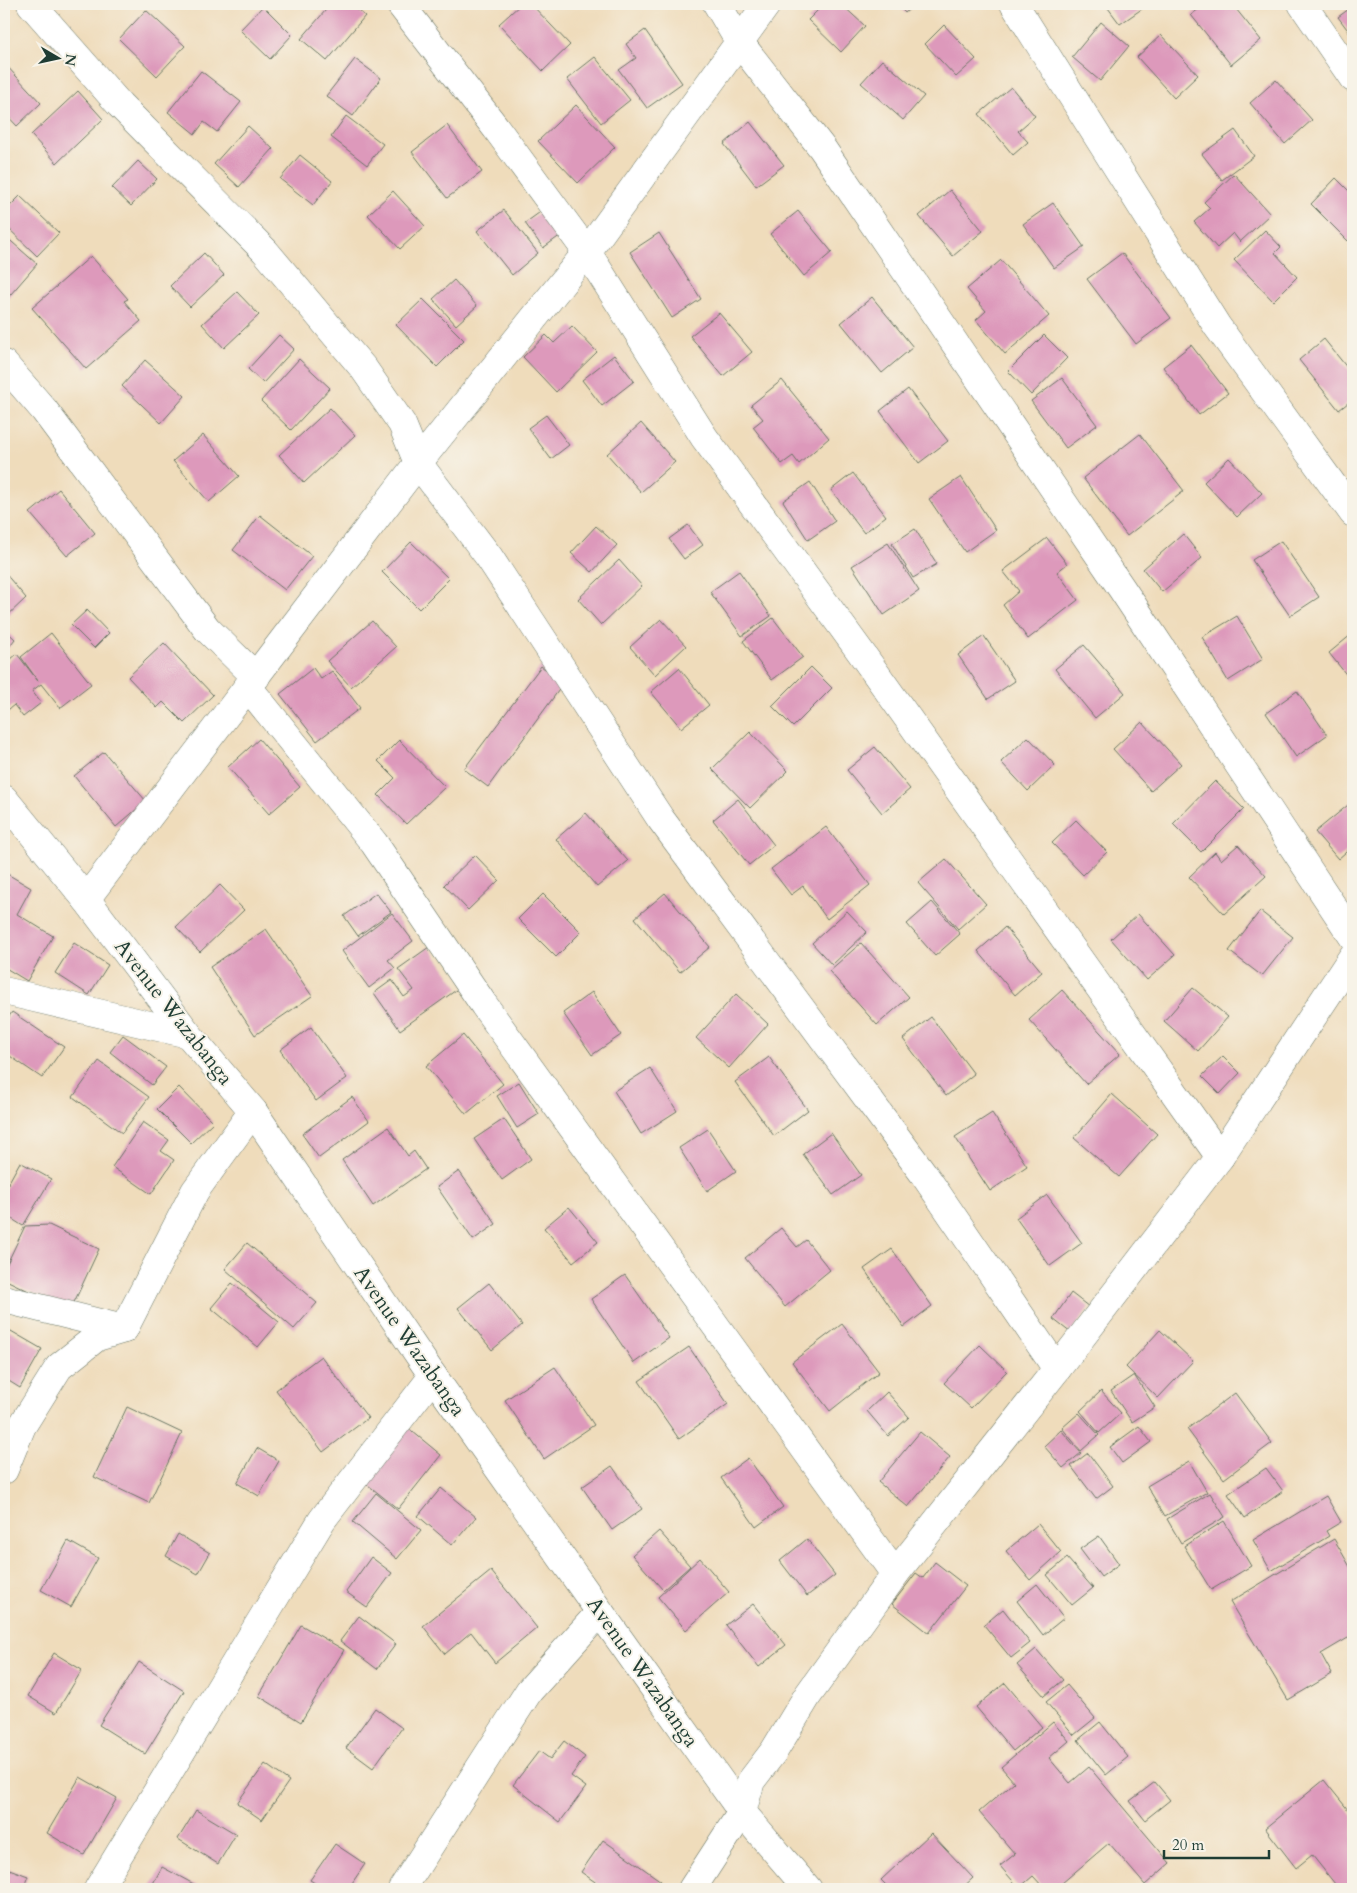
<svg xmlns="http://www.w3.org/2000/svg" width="1357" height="1893" font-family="Cardo,serif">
<rect width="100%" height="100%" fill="#f7f3e8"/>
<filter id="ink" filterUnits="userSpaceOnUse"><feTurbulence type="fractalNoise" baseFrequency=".02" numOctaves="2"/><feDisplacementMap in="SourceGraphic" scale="10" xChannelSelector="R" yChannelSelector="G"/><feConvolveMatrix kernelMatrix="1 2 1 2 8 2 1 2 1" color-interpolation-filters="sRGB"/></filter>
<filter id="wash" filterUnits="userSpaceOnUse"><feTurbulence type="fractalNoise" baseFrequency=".0096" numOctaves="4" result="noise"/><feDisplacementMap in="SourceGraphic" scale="20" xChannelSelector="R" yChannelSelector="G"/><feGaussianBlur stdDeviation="1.12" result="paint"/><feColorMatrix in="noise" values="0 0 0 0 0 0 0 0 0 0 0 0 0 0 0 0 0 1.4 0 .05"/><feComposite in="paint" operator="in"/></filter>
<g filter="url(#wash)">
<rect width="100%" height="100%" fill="#efdcbb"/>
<g id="blocks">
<g fill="#d9b">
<path d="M331,4H351L365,16L327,61L301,39Z"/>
<path d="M521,4H531L570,45L543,71L499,24Z"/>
<path d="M824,4H841L865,26L841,52L808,20Z"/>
<path d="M897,4H915L905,13Z"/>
<path d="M1105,4H1149L1120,24Z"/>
<path d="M1205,4H1232L1261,40L1231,65L1191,15Z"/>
<path d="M263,6L292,35L270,59L240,30Z"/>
<path d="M1353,6V37L1338,17Z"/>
<path d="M146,10L185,46L157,76L119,39Z"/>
<path d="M1101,22L1129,46L1100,81L1072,57Z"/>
<path d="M944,25L976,59L956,77L925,44Z"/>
<path d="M645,30L682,83L647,108L619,70L636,58L626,44Z"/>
<path d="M1161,35L1198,75L1174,98L1137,57Z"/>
<path d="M595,57L630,100L601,123L567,79Z"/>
<path d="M355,59L381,78L353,116L326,96Z"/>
<path d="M882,60L924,96L903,120L861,83Z"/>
<path d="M4,63L41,103L17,126L4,112Z"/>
<path d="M201,71L241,102L217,132L204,122L195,134L168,112Z"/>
<path d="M1276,80L1312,120L1285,144L1250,103Z"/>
<path d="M1011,87L1035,116L1018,131L1028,142L1013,155L979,114Z"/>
<path d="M78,91L103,119L57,163L31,135Z"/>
<path d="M576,105L615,147L578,183L538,141Z"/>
<path d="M346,116L383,144L367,165L331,137Z"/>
<path d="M750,122L784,165L756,186L724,144Z"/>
<path d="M447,125L482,172L447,198L412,152Z"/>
<path d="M248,126L273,149L239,187L214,164Z"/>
<path d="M1235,130L1254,156L1222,180L1202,154Z"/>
<path d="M300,155L332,181L313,205L280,179Z"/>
<path d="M138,161L157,179L131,206L112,188Z"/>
<path d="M1234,174L1270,214L1240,242L1233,233L1217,248L1194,222L1210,208L1204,202Z"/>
<path d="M1336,178L1353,195V235L1348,241L1311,204Z"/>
<path d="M950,190L983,231L953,256L919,216Z"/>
<path d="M393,191L425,226L400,249L368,215Z"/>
<path d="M20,196L59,233L37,256L4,224V212Z"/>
<path d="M1053,203L1084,247L1054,268L1023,224Z"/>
<path d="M504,210L538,253L512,275L477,231Z"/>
<path d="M543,210L561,235L543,248L525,223Z"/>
<path d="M798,211L832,252L804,276L770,234Z"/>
<path d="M1265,230L1281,247L1275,253L1297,277L1273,301L1234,260Z"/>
<path d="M659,233L701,299L672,318L630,252Z"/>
<path d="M4,235L37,264L4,302Z"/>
<path d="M204,253L224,275L190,307L170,286Z"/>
<path d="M1122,253L1171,318L1136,344L1087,279Z"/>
<path d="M91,256L128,299L124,301L141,321L86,369L32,308Z"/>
<path d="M1001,260L1049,316L1005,354L976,320L986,311L967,289Z"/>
<path d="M454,280L477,306L456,325L433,299Z"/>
<path d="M237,292L259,315L224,348L202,324Z"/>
<path d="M872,297L913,347L882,373L841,323Z"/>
<path d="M423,299L464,340L437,367L396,325Z"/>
<path d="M719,313L752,352L723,376L690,336Z"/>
<path d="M572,326L597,352L556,392L523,357L546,335L554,343Z"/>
<path d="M279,335L294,349L263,383L248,369Z"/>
<path d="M1044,335L1067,358L1031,395L1008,371Z"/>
<path d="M1324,339L1353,375V399L1339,410L1299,360Z"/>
<path d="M1191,345L1228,393L1199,415L1163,367Z"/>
<path d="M614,355L634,381L602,406L582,380Z"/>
<path d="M299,359L330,388L291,430L261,401Z"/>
<path d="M145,360L185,396L161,423L122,386Z"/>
<path d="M1062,378L1097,425L1066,448L1031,401Z"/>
<path d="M782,380L829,438L799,464L793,456L782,464L753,427L763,419L751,405Z"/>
<path d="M908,389L948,441L919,463L880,411Z"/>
<path d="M330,408L355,435L304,483L279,455Z"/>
<path d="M546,415L569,445L551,459L528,428Z"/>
<path d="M641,423L675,462L641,492L607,454Z"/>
<path d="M1140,434L1184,491L1127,536L1083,478Z"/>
<path d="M203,435L239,476L209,502L173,461Z"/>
<path d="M1229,458L1262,493L1237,517L1204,482Z"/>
<path d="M853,473L886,516L864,533L831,490Z"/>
<path d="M961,477L996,530L965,552L929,499Z"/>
<path d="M810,482L835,521L808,540L783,501Z"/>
<path d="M59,489L95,533L67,556L30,513Z"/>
<path d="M260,515L312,556L285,590L233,550Z"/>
<path d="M688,525L703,545L684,559L669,539Z"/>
<path d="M596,526L617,545L592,572L571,553Z"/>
<path d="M915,529L937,564L913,578L892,544Z"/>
<path d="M1183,534L1202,558L1162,592L1143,569Z"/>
<path d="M1047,538L1067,564L1057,572L1078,600L1028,639L1003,605L1019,591L1003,571Z"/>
<path d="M1281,541L1319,597L1290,616L1252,560Z"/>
<path d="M411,542L449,579L419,609L382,572Z"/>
<path d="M888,543L919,591L884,615L852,566Z"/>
<path d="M619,560L642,586L601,625L578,599Z"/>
<path d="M739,571L771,616L742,636L710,592Z"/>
<path d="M4,572L26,598L4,619Z"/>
<path d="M87,610L109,633L94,648L71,625Z"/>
<path d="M1237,616L1263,659L1228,681L1202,637Z"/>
<path d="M773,618L803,657L772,680L743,641Z"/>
<path d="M661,619L686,646L655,675L630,647Z"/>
<path d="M372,621L396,647L351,687L327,661Z"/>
<path d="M4,629L15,639L4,653Z"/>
<path d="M51,633L91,684L60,708L41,684L32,691L41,703L23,717L14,705L4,713V665L17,654L38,681L21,657Z"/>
<path d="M1352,634L1353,635V683L1329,653Z"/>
<path d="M984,636L1015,681L988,699L958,655Z"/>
<path d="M164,643L213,695L184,723L163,702L157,708L128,677Z"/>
<path d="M1084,645L1125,693L1095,718L1055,669Z"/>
<path d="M541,666L564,683L488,787L464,769Z"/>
<path d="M811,667L832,688L793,727L772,706Z"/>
<path d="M313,668L321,679L332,671L360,708L317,741L280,694Z"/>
<path d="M679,668L709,705L681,728L651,692Z"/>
<path d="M1297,691L1327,735L1296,757L1266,713Z"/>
<path d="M1142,722L1181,764L1151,791L1113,749Z"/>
<path d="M750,732L788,771L750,808L712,769Z"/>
<path d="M1028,737L1055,765L1028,791L1001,762Z"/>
<path d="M259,739L300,787L269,814L228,767Z"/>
<path d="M399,740L445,787L406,824L378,795L395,778L378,761Z"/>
<path d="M875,747L910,789L882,813L847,770Z"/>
<path d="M104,752L146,801L116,827L74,776Z"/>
<path d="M1215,781L1244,809L1201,852L1173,824Z"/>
<path d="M738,799L774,845L749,865L713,820Z"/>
<path d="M1353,801V846L1338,859L1315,832Z"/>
<path d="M586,813L628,861L597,887L556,839Z"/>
<path d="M1076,820L1107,852L1083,875L1052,843Z"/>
<path d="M826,827L870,885L827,919L803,886L791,895L771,869Z"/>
<path d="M1238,845L1266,876L1224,914L1189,877L1215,852L1221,860Z"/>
<path d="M475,855L499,880L468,910L444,885Z"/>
<path d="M946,859L986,904L958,929L918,883Z"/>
<path d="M4,872L31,888L17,914L53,936L27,981L4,967Z"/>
<path d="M220,885L244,910L200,952L176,927Z"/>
<path d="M376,893L391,912L358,936L344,916Z"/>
<path d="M665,893L710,947L680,972L635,918Z"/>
<path d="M543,894L581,932L556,957L518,919Z"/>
<path d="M932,902L960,934L935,956L907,924Z"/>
<path d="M847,911L867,932L832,965L812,943Z"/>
<path d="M1260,911L1293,937L1262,976L1229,951Z"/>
<path d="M392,913L413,941L388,960L395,968L369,988L342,951Z"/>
<path d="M1138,914L1175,955L1147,980L1111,939Z"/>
<path d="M1005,927L1042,972L1015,995L978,951Z"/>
<path d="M266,929L312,996L255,1035L210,967Z"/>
<path d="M74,943L108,965L89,995L55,973Z"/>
<path d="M861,943L909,997L877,1025L829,971Z"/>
<path d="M429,947L459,988L400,1030L374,993L392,980L404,997L414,990L398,969Z"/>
<path d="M1193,988L1228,1017L1198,1051L1164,1021Z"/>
<path d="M1062,990L1120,1054L1086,1084L1029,1020Z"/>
<path d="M592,992L621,1035L592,1055L563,1013Z"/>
<path d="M736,994L768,1024L729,1068L696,1038Z"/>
<path d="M12,1012L64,1047L42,1078L4,1052V1024Z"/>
<path d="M931,1017L974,1074L946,1096L903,1039Z"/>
<path d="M311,1027L347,1078L316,1101L280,1050Z"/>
<path d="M123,1035L166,1067L152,1085L110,1052Z"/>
<path d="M463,1035L503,1084L466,1114L426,1066Z"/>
<path d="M1223,1056L1240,1073L1220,1094L1202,1076Z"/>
<path d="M769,1057L808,1110L774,1136L735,1082Z"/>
<path d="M99,1061L149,1097L122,1133L73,1097Z"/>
<path d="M650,1068L677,1111L641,1134L614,1091Z"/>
<path d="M519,1082L539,1114L517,1128L497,1096Z"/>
<path d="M179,1087L213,1122L191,1143L157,1109Z"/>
<path d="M1112,1094L1157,1134L1119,1177L1074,1138Z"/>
<path d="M352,1097L369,1121L319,1158L302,1134Z"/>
<path d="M992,1113L1027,1166L990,1191L955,1137Z"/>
<path d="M504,1119L531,1159L502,1180L474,1139Z"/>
<path d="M143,1122L169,1140L161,1151L174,1160L151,1194L112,1167Z"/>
<path d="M388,1127L408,1156L414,1151L426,1169L373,1206L342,1160Z"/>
<path d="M708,1129L736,1171L707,1191L679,1148Z"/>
<path d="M831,1133L861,1175L833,1195L803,1154Z"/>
<path d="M20,1162L51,1179L23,1226L4,1214V1191Z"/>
<path d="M459,1171L496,1224L473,1240L437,1187Z"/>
<path d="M1047,1195L1082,1243L1050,1266L1016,1218Z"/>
<path d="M569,1207L598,1242L573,1262L544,1228Z"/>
<path d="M49,1225L99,1249L70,1311L4,1279V1270L25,1226Z"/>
<path d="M781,1228L797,1247L806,1240L830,1270L785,1307L745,1258Z"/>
<path d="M247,1243L317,1303L294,1329L225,1269Z"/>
<path d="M892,1249L932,1306L904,1327L864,1269Z"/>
<path d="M625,1275L669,1338L634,1363L591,1299Z"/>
<path d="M232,1283L279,1322L258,1347L211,1308Z"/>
<path d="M489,1283L522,1325L492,1350L458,1308Z"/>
<path d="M1071,1293L1089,1307L1071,1333L1053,1319Z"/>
<path d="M842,1324L879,1372L830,1411L792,1362Z"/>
<path d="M4,1327L42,1349L20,1388L4,1378Z"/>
<path d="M1160,1330L1193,1361L1158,1398L1126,1367Z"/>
<path d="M980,1345L1007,1371L971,1408L944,1383Z"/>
<path d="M689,1347L728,1404L679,1439L639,1381Z"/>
<path d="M321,1356L368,1418L323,1452L276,1390Z"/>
<path d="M555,1367L594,1425L544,1459L505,1400Z"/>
<path d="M1134,1375L1155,1407L1132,1422L1111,1391Z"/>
<path d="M1101,1391L1121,1413L1099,1433L1080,1411Z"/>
<path d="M887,1392L909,1417L888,1436L867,1411Z"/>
<path d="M1235,1393L1272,1443L1224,1479L1187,1429Z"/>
<path d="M127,1407L182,1433L149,1503L94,1477Z"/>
<path d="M1079,1413L1099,1435L1081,1451L1062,1428Z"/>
<path d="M1139,1426L1151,1442L1122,1463L1110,1447Z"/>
<path d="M407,1427L441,1455L398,1509L363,1481Z"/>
<path d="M1061,1430L1081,1453L1063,1468L1044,1446Z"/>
<path d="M920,1432L950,1457L908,1507L878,1482Z"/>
<path d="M257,1448L279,1461L259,1496L237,1483Z"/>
<path d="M1088,1453L1113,1486L1096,1499L1071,1466Z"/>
<path d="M748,1458L783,1507L756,1527L721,1478Z"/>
<path d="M1189,1461L1207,1492L1165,1516L1147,1486Z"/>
<path d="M612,1466L642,1509L612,1530L582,1487Z"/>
<path d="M1266,1468L1283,1491L1245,1518L1228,1494Z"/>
<path d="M441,1488L476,1517L452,1545L418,1516Z"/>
<path d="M376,1493L421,1530L397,1559L353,1522Z"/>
<path d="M1210,1493L1225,1517L1181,1543L1167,1519Z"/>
<path d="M1326,1496L1341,1522L1326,1531L1329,1536L1271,1571L1253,1540Z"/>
<path d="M1224,1521L1251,1566L1211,1590L1184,1546Z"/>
<path d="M1038,1524L1061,1552L1030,1580L1006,1551Z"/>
<path d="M659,1531L690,1566L663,1590L632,1555Z"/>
<path d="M178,1534L210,1553L198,1574L166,1556Z"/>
<path d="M1099,1536L1119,1564L1101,1577L1080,1549Z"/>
<path d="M807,1539L835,1575L807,1596L780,1561Z"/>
<path d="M1334,1539L1353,1572V1635L1321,1654L1332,1674L1288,1700L1230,1602Z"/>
<path d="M68,1541L98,1558L71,1607L41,1590Z"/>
<path d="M371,1557L392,1573L367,1607L346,1592Z"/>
<path d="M700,1558L729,1592L686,1630L658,1597Z"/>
<path d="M1067,1558L1093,1588L1072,1605L1047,1575Z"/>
<path d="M935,1562L966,1586L929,1633L892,1604L916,1573L923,1578Z"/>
<path d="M491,1571L537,1628L495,1663L471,1632L445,1654L423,1626Z"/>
<path d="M1037,1584L1064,1618L1043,1635L1017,1601Z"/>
<path d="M753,1604L786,1645L759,1667L726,1625Z"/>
<path d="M1003,1609L1030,1643L1011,1658L984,1625Z"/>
<path d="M359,1616L396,1644L377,1669L340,1641Z"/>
<path d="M301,1625L344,1650L301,1722L259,1696Z"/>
<path d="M1036,1649L1063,1680L1044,1696L1017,1665Z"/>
<path d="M54,1653L82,1670L56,1713L28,1696Z"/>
<path d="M139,1662L184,1691L145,1754L99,1725Z"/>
<path d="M1005,1683L1042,1727L1013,1751L976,1707Z"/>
<path d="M1067,1685L1095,1718L1074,1735L1046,1702Z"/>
<path d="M375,1708L402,1728L373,1768L346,1748Z"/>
<path d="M1053,1722L1069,1741L1049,1758L1070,1783L1089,1767L1170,1863L1145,1885L1109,1843L1055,1889H1045L1033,1876L1019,1888L1000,1866L1015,1854L979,1812L1014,1782L1001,1767Z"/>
<path d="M1100,1722L1128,1757L1106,1775L1078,1740Z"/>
<path d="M564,1741L585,1757L571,1776L586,1787L560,1822L513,1785L539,1751L550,1759Z"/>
<path d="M265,1764L289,1781L262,1820L237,1803Z"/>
<path d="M80,1777L117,1798L84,1855L47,1833Z"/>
<path d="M1324,1780L1353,1816V1888L1352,1889H1339L1312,1855L1296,1868L1265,1828Z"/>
<path d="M1155,1782L1170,1800L1145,1820L1130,1801Z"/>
<path d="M196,1810L236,1834L218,1864L178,1839Z"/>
<path d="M931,1833L973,1878L961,1889H890L881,1880Z"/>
<path d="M603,1840L661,1881L656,1889H605L581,1872Z"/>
<path d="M335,1844L365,1864L348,1889H324L310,1880Z"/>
<path d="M4,1867L28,1876L23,1889H4Z"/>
<path d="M162,1867L203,1889H150Z"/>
</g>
</g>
</g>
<g filter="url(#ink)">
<use href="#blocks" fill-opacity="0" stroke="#687563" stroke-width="1"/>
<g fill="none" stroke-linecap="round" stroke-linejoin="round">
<g stroke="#687563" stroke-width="29">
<g id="street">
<path d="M31,4L120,105L265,251L364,369L402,424L418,463L489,557L660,818L923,1173L1057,1369"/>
<path d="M400,4L496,128L587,252L704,437L862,654L1220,1157"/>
<path d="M717,4L740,43L822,148L1122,589L1353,937"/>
<path d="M1014,4L1217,326L1353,513"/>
<path d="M1302,4L1353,78"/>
<path d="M4,364L44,410L207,629L256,677"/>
<path d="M248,687L374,843L484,1005L895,1574"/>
<path d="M86,899L418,463L587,252L767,4"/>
<path d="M4,991L188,1034"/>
<path d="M4,1299L124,1329"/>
<path d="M4,1470L22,1426L59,1367L97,1337L124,1329L195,1191L253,1111"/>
<path d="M98,1889L322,1520L433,1376"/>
<path d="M402,1889L529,1691L600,1612"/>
<path d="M692,1889L742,1812L751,1781L774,1751L808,1695L895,1574L1057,1369L1220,1157L1353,956"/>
</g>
</g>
<g stroke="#687563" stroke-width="29">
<path id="secondary" d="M4,799L86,899L188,1034L253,1111L433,1376L600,1612L742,1812L808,1889"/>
</g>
<use href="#street" stroke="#fff" stroke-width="28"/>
<use href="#secondary" stroke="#fff" stroke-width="28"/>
</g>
</g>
<g text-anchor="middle" stroke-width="4" stroke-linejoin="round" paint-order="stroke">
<g font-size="21" fill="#1f3d34" stroke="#f7f3e8">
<text transform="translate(174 1012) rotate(52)" y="7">Avenue Wazabanga</text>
<text transform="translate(410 1341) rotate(55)" y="7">Avenue Wazabanga</text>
<text transform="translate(643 1672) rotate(55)" y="7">Avenue Wazabanga</text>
</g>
</g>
<rect width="1357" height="1893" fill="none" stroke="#f7f3e8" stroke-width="20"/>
<g transform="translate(58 58) rotate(99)" stroke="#f7f3e8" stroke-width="4" paint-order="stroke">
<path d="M0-4L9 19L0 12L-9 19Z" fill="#1f3d34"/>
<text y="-8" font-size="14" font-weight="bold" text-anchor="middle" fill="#1f3d34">N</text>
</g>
<path d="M1164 1850v8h105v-8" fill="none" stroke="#1f3d34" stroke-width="2.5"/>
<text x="1172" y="1850" font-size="15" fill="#1f3d34" stroke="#f7f3e8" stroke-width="4" paint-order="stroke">20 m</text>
</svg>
